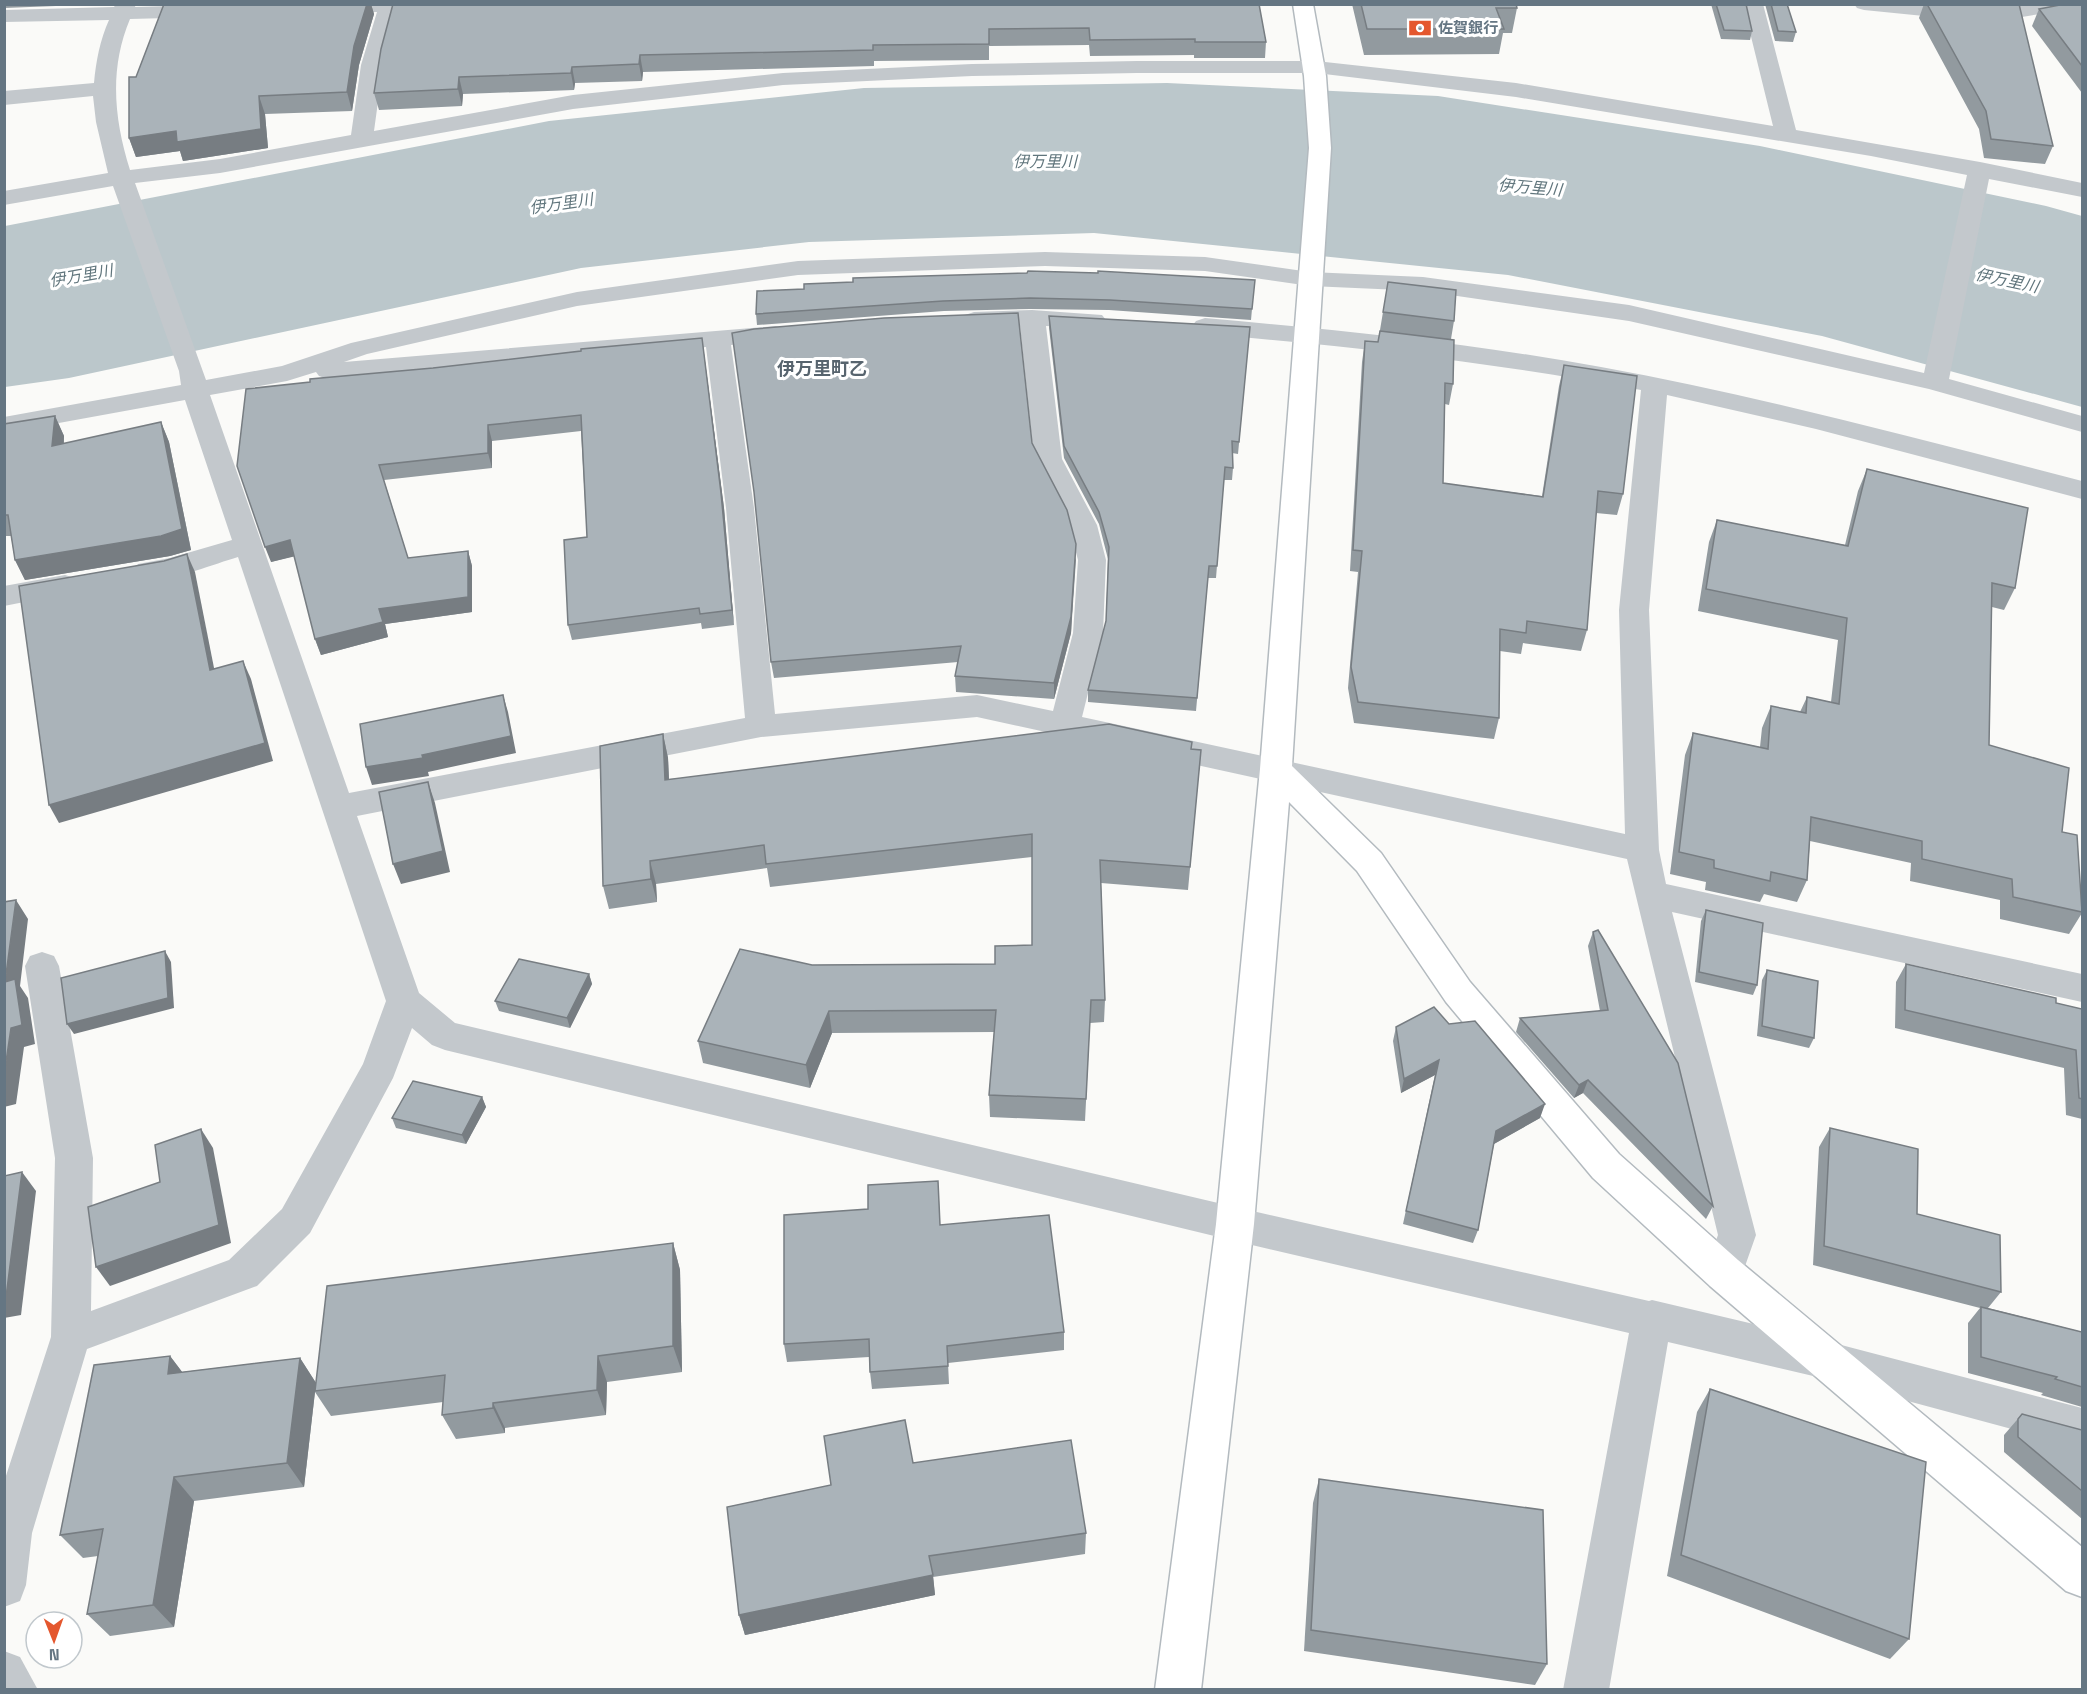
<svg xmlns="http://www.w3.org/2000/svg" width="2087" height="1694" font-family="'Space Grotesk','Noto Sans JP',sans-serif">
<rect width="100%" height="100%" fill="#fafaf8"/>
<path fill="#bbc7cb" d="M1167,83L1438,96L1760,146L2046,206L2082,216V407L1822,336L1508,275L1094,233L809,242L581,268L69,378L5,387V226L549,121L864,88Z"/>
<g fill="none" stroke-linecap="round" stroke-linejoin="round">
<g stroke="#b3babf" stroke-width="3">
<path id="secondary" d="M1293,4H1313L1326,76L1331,148L1292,766L1381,853L1470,982L1619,1154L1738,1260L2082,1547V1597L2066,1591L1710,1286L1593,1178L1446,1002L1357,871L1289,802L1254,1224L1201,1690H1155L1216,1224L1260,769L1309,148L1304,76Z"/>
</g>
<g fill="#c3c8cc" fill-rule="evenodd">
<path d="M116,4H136L135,7L206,5L213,7L216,11L213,15L206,17L130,19C109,69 114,119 130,170L220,159L351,135L361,65L377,12L327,13L320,11L317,7L318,4H440L437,8L398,11L383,65L374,131L573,95L783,73L972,64L1137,61H1316L1516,83L1773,126L1743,4H1763L1796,130L1980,162L2082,183V197L1989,179L1949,379L2082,416V432L1929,389L1629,321L1423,291L1310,286L1205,271L1045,266L798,275L577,306L367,354L344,362L776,326L785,329L789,334L785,339L731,345L754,508L775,714L977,695L1053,711L1073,633L1078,560L1069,525L1034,459L1020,326L974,328L965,325L961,320L965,315L974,312L1032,310L1102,315L1106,320L1102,325L1093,328L1046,326L1062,459L1097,525L1106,560L1103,633L1082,717L1625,834L1619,610L1641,390C1497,363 1351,346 1205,334L1196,331L1192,326L1196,321L1205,318C1338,330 1470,343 1601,367C1764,397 1923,440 2082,481V499L1816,429L1667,395L1649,610L1659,850L1666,884L2082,974V1002L1672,912L1756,1235L1738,1286L1724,1291L1710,1286L1704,1273L1718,1235L1627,859L977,717L761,737L357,816L419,993L455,1023L1235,1207L1649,1301L1652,1300L1826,1341L2082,1408V1448L1826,1379L1668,1342L1609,1690H1563L1629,1333L1235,1241L445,1050L432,1045L412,1028L393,1078L310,1233L257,1286L87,1349L32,1533L26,1585L20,1601L4,1607V1482L51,1337L55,1158L25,966L30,956L42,952L54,956L59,966L93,1158L91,1311L229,1260L282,1209L363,1064L386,1001L238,557C210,565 165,585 138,578L134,571L138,564L170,558L232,540L185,400L4,433V417L181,385L179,371L113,186L4,205V191L108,173L96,122L93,96L4,105V91L94,83C96,61 100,40 109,20L4,22V10L114,7ZM1137,73H1316L1516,97L1871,156L1967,175L1924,373L1629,305L1423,277L1310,272L1205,257L1045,252L798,261L577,292L351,343L282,366L206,380L135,183L220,173L573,109L783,85L972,76ZM706,347L726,508L745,718L349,793L210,395L287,381L316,372L319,376L328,379Z"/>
<path d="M1854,4H2074L2071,8L2064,10L2016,18H1944L1864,10L1857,8Z"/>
<path d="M65,575L75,578L80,585L75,592L4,606V586Z"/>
<path d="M4,1651L20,1657L38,1690H4Z"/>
</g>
<use href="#secondary" fill="#fff" fill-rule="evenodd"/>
</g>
<g fill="#929a9f">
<path d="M4,4H57L56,6L4,8Z"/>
<path d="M164,4H371L374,14L359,65L352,111L265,114L268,148L183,161L180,151L136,157L129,138L136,77Z"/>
<path d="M393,4H1259L1266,42L1265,58H1194V55L1090,56L1089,45L989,46V60L874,61V66L643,72L642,81L575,83L574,90L463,94L462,106L379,110L374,93Z"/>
<path d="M1352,4H1516L1517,8L1512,33H1503L1499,54L1364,55Z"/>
<path d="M1711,4H1746L1752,31L1750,40L1721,39Z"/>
<path d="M1765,4H1787L1796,32L1793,42L1775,41Z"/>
<path d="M1924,4H2019L2053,146L2045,164L1984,158L1979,129L1919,18Z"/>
<path d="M2082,4V93L2032,26L2039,9Z"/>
<path d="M853,282L1252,309L1251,320L1109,310L1030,309L944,311L757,325L756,314L804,289Z"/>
<path d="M1388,282L1454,321L1451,339L1453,384L1449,405L1445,404L1443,483L1542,496L1559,386L1564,365L1623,494L1617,515L1596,513L1587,630L1581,651L1523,643L1521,654L1500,651L1499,718L1494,739L1354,723L1348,688L1358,572L1350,571L1362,362L1365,341L1378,342Z"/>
<path d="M1049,316L1250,327L1238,454L1232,453L1233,468L1232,480H1224L1216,578H1208L1196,711L1088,702V690L1106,621L1108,559L1099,524L1064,458L1049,328Z"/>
<path d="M702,338L724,508L734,625L702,629L701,623L572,640L568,625L587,537L581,431L492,441V468L384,480L408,558L468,551L472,566V612L385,624L388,637L321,655L315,639L294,556L271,562L310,382Z"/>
<path d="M55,416L64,436V444L161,422L169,442L191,550L170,556L25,580L15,560L11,536H4V424Z"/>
<path d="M1032,443L1076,560L1071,633L1054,699L956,692L955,676L958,662L774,678L771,662Z"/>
<path d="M1867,469L2015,588L2004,610L1992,607L1989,745L2062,832L2082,913L2069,934L2000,919V900L1910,881L1911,863L1810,841L1807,880L1797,902L1764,894L1760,902L1705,890L1706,882L1670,874L1685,755L1693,733L1760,747L1762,728L1771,706L1800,712L1807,697L1831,702L1838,640L1698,611L1709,542L1717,520L1845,545L1858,491Z"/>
<path d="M663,734L668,758L669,779L1192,749L1201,750L1188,890L1101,883L1105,1000L1104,1022L1090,1023L1085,1121L990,1117L989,1095L994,1032L832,1033L810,1088L703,1063L698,1041L812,965L995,964L1032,945V857L770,887L767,868L656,884L657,902L609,909L603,886Z"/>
<path d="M1706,910L1757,985L1753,995L1695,982L1701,921Z"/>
<path d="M1593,932L1713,1206L1706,1219L1583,1093L1574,1098L1516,1032L1520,1018L1600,1011L1588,946Z"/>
<path d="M1906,964L2056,1003L2082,1009V1119L2066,1115L2064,1068L1895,1028L1896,982Z"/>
<path d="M1767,970L1814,1038L1809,1048L1757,1036L1762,980Z"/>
<path d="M589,974L592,984L570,1028L499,1011L495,1001Z"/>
<path d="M1396,1027L1540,1118L1494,1144L1478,1230L1473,1243L1403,1224L1435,1075L1401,1093L1393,1041Z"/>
<path d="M482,1097L486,1107L466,1144L396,1128L392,1118Z"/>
<path d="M1830,1128L1917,1214L2001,1292L1988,1308L2082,1332V1407L2041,1395L2043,1393L1968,1373V1323L1980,1308L1813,1265L1819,1147Z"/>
<path d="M939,1200L940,1225L1064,1332V1350L948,1363L949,1384L872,1389L870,1372L869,1357L787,1362L784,1344L868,1209Z"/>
<path d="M673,1243L680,1270L682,1372L607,1382L606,1415L505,1428V1433L456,1439L442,1415L443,1402L331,1416L315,1392L304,1487L194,1501L174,1627L110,1636L87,1614L98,1556L83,1558L60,1535L170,1356L182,1372L300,1358L316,1383Z"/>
<path d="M1710,1389L1909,1639L1890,1659L1667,1576L1697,1412Z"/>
<path d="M2022,1414L2082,1430V1519L2004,1452V1435Z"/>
<path d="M913,1463L1086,1533L1085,1554L933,1577L935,1595L745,1635L739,1615L831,1485Z"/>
<path d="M1319,1479L1547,1664L1535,1685L1304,1651L1313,1503Z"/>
</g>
<g fill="#777d82">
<path d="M367,4H371L374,14L359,65L352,111L347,92L354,46Z"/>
<path d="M640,55L643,72L642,81L639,64Z"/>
<path d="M572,67L575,83L574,90L571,73Z"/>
<path d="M459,77L463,94L462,106L458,89Z"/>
<path d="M259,96L265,114L268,148L183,161L180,151L136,157L129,138Z"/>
<path d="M702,338L724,508L734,625L732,610Z"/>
<path d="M55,416L64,436L62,466L52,446Z"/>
<path d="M161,422L169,442L191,550L170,556L25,580L15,560Z"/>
<path d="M488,425L492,441V468L488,453Z"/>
<path d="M290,540L296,556L271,562L265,547Z"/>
<path d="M1076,544L1071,633L1054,699V683Z"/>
<path d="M468,551L472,566V612L385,624L388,637L321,655L315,639L379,609Z"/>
<path d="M187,554L195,572L218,688L210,670Z"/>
<path d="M243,661L251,679L273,761L59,823L49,805Z"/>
<path d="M503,695L508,712L516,753L428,772L429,776L372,785L366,767L422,755Z"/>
<path d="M663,734L668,758L670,803L665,780Z"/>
<path d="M428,782L435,803L450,872L401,884L393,864Z"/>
<path d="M650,861L656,884L657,902L651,879Z"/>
<path d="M16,900L28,919L20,986L28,998L35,1044L24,1047L16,1104L4,1107V1075L11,1028L5,982Z"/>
<path d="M165,951L171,962L174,1008L74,1034L67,1024Z"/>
<path d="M589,974L592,984L570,1028L567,1018Z"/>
<path d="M829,1011L832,1033L810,1088L806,1065Z"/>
<path d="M1439,1060L1435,1075L1401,1093L1404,1079Z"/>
<path d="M1588,1080L1583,1093L1574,1098L1579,1085Z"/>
<path d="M482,1097L486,1107L466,1144L462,1135Z"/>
<path d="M1545,1104L1540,1118L1492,1145L1496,1131Z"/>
<path d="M201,1129L213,1148L231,1243L110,1286L96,1267Z"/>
<path d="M22,1172L36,1191L21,1315L4,1318V1297Z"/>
<path d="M673,1243L680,1270L682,1372L673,1346Z"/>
<path d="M170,1356L189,1381L168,1374Z"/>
<path d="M598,1356L607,1382L606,1415L597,1390Z"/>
<path d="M300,1358L316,1383L304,1487L287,1463Z"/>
<path d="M493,1403L505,1428V1433L493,1408Z"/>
<path d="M174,1477L194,1501L174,1627L153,1605Z"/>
<path d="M933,1575L935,1595L745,1635L739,1615Z"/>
</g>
<g fill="#aab3b9" stroke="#777d82" stroke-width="1.5">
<path d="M164,4H367L354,46L347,92L259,96L261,129L177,142L176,131L129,138V77H136Z"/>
<path d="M393,4H1259L1266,42H1195V39L1090,40L1089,28L989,29V44L873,45V50L640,55L639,64L572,67L571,73L459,77L458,89L374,93L381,49Z"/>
<path d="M1361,4H1516L1517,8H1496L1504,29H1367Z"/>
<path d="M1716,4H1746L1752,31L1724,30Z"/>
<path d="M1771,4H1787L1796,32L1778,31Z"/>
<path d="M1927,4H2019L2053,146L1991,139L1986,111Z"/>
<path d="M2065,4H2082V66L2039,9Z"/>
<path d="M1028,271L1098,273V271L1255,280L1252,309L1110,300L1030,298L943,301L756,314L757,291L804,289V284L853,282V278L1027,273Z"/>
<path d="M1388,282L1456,290L1454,321L1383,312Z"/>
<path d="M1018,313L1032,443L1067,510L1076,544L1071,617L1054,683L955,676L961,646L771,662L754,492L732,333L754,329L884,318Z"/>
<path d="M1049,316L1250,327L1239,442L1232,441L1233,468L1225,467L1217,566H1209L1197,698L1088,690L1106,621L1109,547L1099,512L1064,446Z"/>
<path d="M1380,331L1454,340L1453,384L1445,383L1443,483L1543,497L1564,365L1637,376L1623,494L1598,491L1587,630L1527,621L1526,633L1500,629L1499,718L1358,702L1351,667L1362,551L1353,550L1365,341L1378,342Z"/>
<path d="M702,338L721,493L732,610L700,614L699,608L568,625L564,540L587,537L581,415L488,425V453L379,465L408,558L468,551V597L379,609L383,622L315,639L290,540L265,547L237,466L246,389L310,382V379L433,368L581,351V349Z"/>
<path d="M55,416L52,446L161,422L182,529L161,536L15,560L8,515H4V424Z"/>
<path d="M1867,469L2028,508L2015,588L1992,583L1989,745L2069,768L2062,832L2077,835L2082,912L2013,897L2012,879L1922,859V841L1811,817L1807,880L1771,872L1770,881L1714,868V860L1679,852L1693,733L1768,749L1771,706L1806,713L1807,697L1839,704L1847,618L1706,589L1717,520L1848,546Z"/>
<path d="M187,554L210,670L243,661L265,743L49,805L19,586L164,561Z"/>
<path d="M503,695L511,736L422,755L423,758L366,767L360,724Z"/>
<path d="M1109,724L1192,742L1191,749L1201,750L1190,867L1100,860L1105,1000H1091L1086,1099L989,1095L996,1010L829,1011L806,1065L698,1041L740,949L812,965L995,964V946L1032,945V834L766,864L764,845L650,861L651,879L603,886L600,746L663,734L665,780Z"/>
<path d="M428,782L443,851L393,864L379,792Z"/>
<path d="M16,900L5,982L15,979L22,1025L11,1028L4,1075V902Z"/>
<path d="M1706,910L1763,923L1757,985L1699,972Z"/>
<path d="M1598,930L1678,1063L1713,1206L1588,1080L1579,1085L1520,1018L1608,1010L1593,932Z"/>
<path d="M165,951L168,998L67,1024L61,978Z"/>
<path d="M519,959L589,974L567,1018L495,1001Z"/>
<path d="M1906,964L2056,998V1003L2082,1009V1099L2079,1098L2076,1050L1905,1010Z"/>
<path d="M1767,970L1818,981L1814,1038L1762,1026Z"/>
<path d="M1434,1007L1449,1024L1475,1021L1545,1104L1496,1131L1478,1230L1406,1211L1439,1060L1404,1079L1396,1027Z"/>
<path d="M413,1081L482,1097L462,1135L392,1118Z"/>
<path d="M1830,1128L1918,1149L1917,1214L2000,1235L2001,1292L1824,1246Z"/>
<path d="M201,1129L219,1225L96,1267L88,1207L160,1182L155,1145Z"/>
<path d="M22,1172L6,1297H4V1176Z"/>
<path d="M938,1181L940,1225L1049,1215L1064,1332L947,1346L948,1366L870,1372L869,1339L784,1344V1215L868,1209V1185Z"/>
<path d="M673,1243V1346L598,1356L597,1390L493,1403V1408L442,1415L445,1375L315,1391L327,1286Z"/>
<path d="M1981,1307L2082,1332V1387L2055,1379L2057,1377L1981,1357Z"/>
<path d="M170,1356L168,1374L300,1358L287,1463L174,1477L153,1605L87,1614L103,1529L60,1535L94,1365Z"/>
<path d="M1710,1389L1926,1462L1909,1639L1681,1555Z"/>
<path d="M2022,1414L2082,1430V1491L2018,1437V1419Z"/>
<path d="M905,1420L913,1463L1071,1440L1086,1533L929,1556L933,1575L739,1615L727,1507L831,1485L824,1436Z"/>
<path d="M1319,1479L1543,1510L1547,1664L1311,1630Z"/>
</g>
<defs>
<g id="bank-bare" transform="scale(1.8)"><path d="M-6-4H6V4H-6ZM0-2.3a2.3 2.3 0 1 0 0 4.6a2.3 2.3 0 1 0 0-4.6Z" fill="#e4572e" stroke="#fff" stroke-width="2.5" paint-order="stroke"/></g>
</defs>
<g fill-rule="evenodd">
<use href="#bank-bare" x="1420" y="28"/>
</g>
<g text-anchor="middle" stroke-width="6" stroke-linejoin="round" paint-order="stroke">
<g font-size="15" font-weight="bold" fill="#657683" stroke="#fff" text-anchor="start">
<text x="1438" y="33">佐賀銀行</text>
</g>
<g font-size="16" font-style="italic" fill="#60757c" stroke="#fff">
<text x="1045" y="167">伊万里川</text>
<text transform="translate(1530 187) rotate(5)" y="6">伊万里川</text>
<text transform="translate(561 203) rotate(-8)" y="6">伊万里川</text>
<text transform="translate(81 275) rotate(-10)" y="6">伊万里川</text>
<text transform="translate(2007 280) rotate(12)" y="6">伊万里川</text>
</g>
<g font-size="18" font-weight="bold" fill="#57646e" stroke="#fff">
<text x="822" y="375">伊万里町乙</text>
</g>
</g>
<rect width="2087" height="1694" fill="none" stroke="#657683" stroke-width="12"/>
<g transform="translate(54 1640) rotate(179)"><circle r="28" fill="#ffffff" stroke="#c1c8cd" stroke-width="1.5"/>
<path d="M0-4.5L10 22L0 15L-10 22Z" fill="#e4572e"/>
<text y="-9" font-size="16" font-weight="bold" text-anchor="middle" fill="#657683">N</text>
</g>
</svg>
